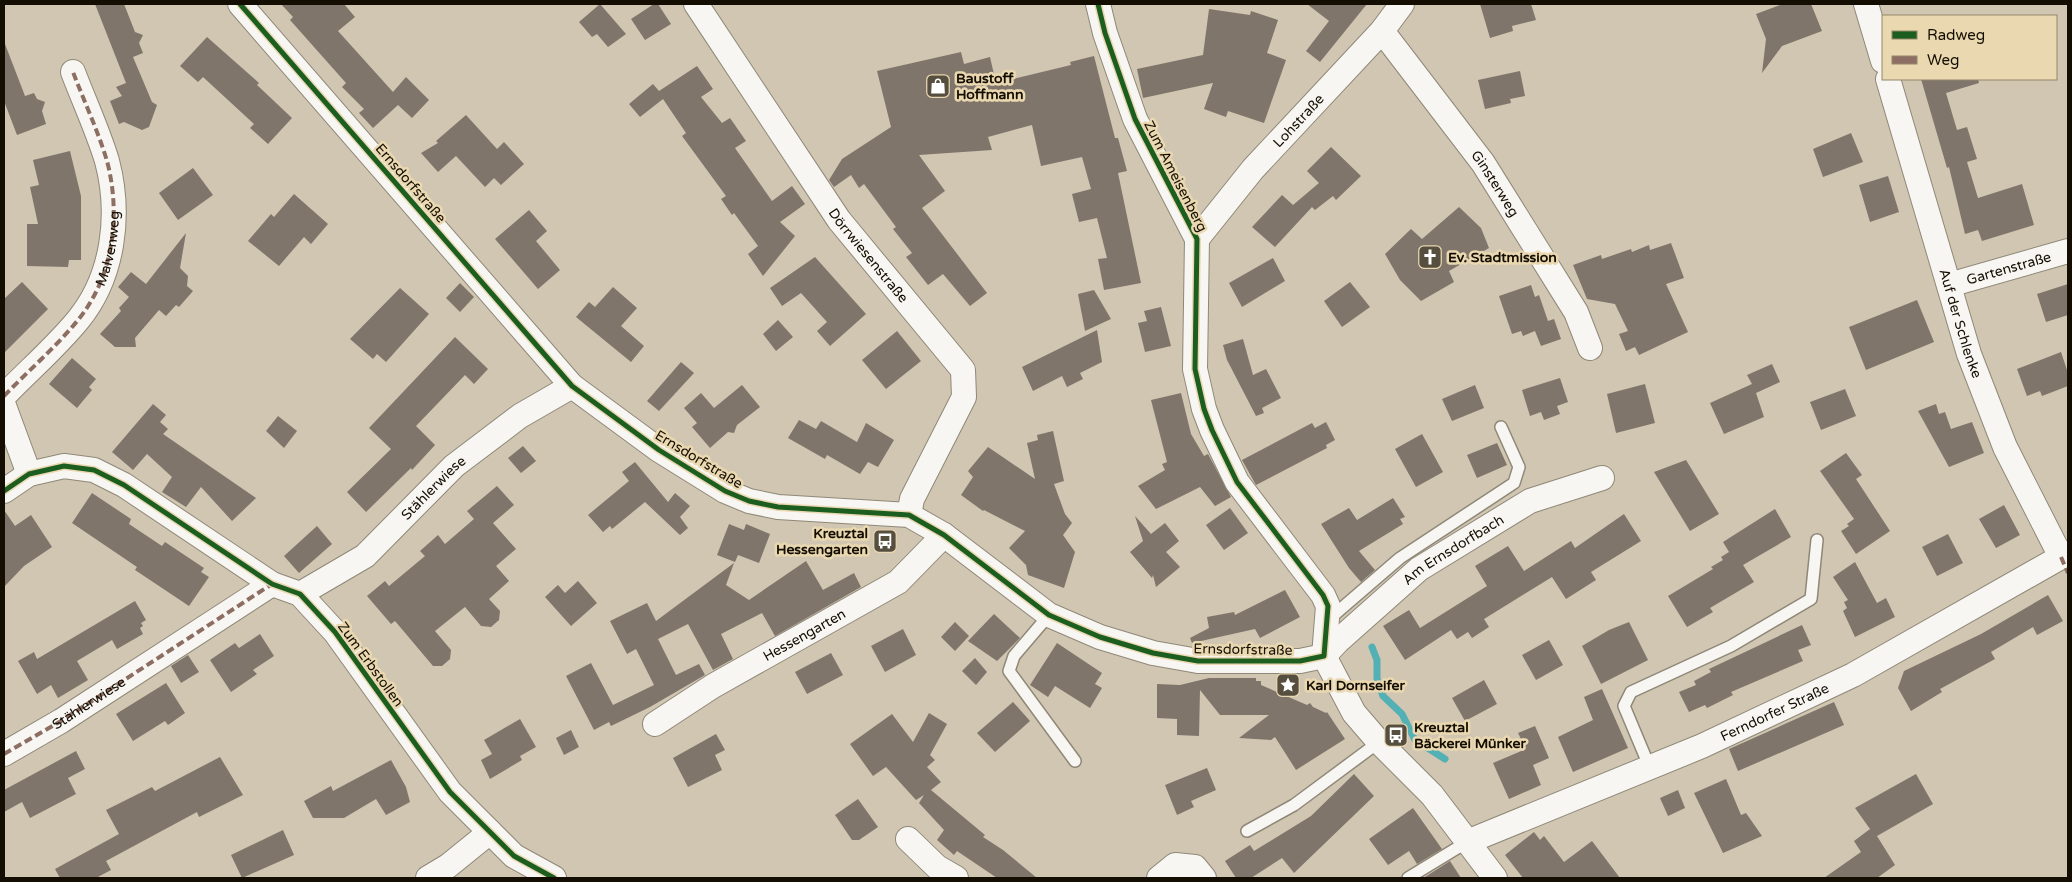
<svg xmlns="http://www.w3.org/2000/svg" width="2072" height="882" font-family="'Varela Round',sans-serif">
<rect width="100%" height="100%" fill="#d0c6b1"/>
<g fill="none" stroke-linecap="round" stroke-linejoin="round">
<path stroke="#53b0b4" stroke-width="7" d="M1372,647L1377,660V679L1383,696L1402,714L1415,740L1445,759"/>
</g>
<g fill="#80756b">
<path d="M95,4H124L135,32L143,35L139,43L143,53L133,57L152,102L157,105L149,127L142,130L124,122L119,124L110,101L122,96L116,87L126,83Z"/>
<path d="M281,4H344L355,17L338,31L393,92L406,77L429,100L412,118L398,105L373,128L359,113L364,109L342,87L346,83L290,20L293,17Z"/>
<path d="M600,4L626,34L608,47L597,34L592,37L579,22Z"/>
<path d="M654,4H658L671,24L645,40L631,19Z"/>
<path d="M1307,4H1367L1320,62L1306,51L1329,21Z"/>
<path d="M1480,4H1531L1536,20L1512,26L1513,31L1490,38Z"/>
<path d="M1783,4H1811L1822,31L1782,46L1762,73L1766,39L1756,14Z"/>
<path d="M1209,9L1250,15L1251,11L1278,20L1267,53L1286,60L1264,123L1228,111L1226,117L1204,109L1213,83L1143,98L1137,69L1203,55Z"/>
<path d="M207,37L259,83L257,85L292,118L268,144L250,128L254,124L203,77L198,82L180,66Z"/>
<path d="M5,44L25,96L34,93L37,99L45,102L42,111L46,124L17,135L4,101Z"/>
<path d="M961,52L964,64L990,57L996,83L1071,65L1070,62L1094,56L1115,138H1118L1127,171L1118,173L1141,283L1104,290L1098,259L1107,258L1097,218L1079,222L1072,194L1091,189L1082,157L1041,166L1032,125L988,137L992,150L919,155L945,191L922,208L987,293L970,306L943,274L928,285L906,257L912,253L893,229L896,227L864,184L859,188L851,175L834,187L829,180L842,159L891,127L877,71Z"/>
<path d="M697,66L713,89L701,97L722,123L730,118L746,141L735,148L772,201L792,186L805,204L780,222L795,236L763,276L748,254L758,246L734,213L732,215L721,199L726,196L682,136L686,133L663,99L640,117L629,104L653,84L659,91Z"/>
<path d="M1520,71L1525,96L1510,99L1511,103L1485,109L1478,80Z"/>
<path d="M1921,79H1978L1979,83L1946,93L1957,130L1967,127L1977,159L1967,162L1978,198L2022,184L2034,225L1982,241L1978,230L1965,234L1949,167L1947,168Z"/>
<path d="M466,115L497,149L504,142L524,164L501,185L494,178L485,187L456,156L438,172L421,153L438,143L436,141Z"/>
<path d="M1851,133L1863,162L1823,177L1813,149Z"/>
<path d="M1331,147L1361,176L1336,200L1333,196L1315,210L1312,207L1275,247L1252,227L1282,195L1293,205L1319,183L1307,171Z"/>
<path d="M70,151L81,196V260H69L68,267L27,266V224H38L30,187L39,185L33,160Z"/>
<path d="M193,168L213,195L178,220L159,193Z"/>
<path d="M1888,176L1899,212L1870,222L1859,185Z"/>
<path d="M294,194L328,224L311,244L304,237L279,266L248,241L271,214L274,217Z"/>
<path d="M1459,207L1481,228L1489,248L1449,271L1454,282L1421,301L1400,280L1385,254L1411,229L1422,239Z"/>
<path d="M529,210L547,231L536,241L560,270L538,289L495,239Z"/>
<path d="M186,233L180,268L188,276L187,286L193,291L179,307L176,305L166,316L159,310L135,338L136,347H115L100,334L121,311L119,308L129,297L118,287L131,272L146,284Z"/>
<path d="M1671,243L1684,278L1666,284L1688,332L1639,355L1635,347L1626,351L1619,334L1628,331L1615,304L1587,299L1573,265L1601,255L1602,259L1631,249L1632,252L1649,245L1650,250Z"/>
<path d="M815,257L866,314L830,346L817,331L827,322L801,293L782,306L770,288Z"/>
<path d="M1273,258L1285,281L1242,307L1229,283Z"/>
<path d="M22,282L48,309L4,353V299Z"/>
<path d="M1350,282L1370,307L1342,327L1324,301Z"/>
<path d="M460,283L474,297L460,312L446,298Z"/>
<path d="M2068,284V315L2046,322L2037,294Z"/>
<path d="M1531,285L1535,297L1539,295L1548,321L1554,319L1561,339L1541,346L1535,331L1523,336L1521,331L1512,334L1499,296Z"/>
<path d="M613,287L637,308L621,326L644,346L631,362L576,317L589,302L595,307Z"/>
<path d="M400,288L429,314L386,362L377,354L373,359L350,339Z"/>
<path d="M1094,290L1111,319L1085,331L1078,294Z"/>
<path d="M1917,300L1934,342L1866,370L1849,327Z"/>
<path d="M1161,307L1171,346L1145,352L1138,323L1147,321L1144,311Z"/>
<path d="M778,320L793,337L776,351L763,334Z"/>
<path d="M1097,330L1102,362L1080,373L1083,379L1067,387L1062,376L1033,391L1022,367Z"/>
<path d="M897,331L921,361L886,389L862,360Z"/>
<path d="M455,337L488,369L474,384L465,375L416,426L435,445L412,470L411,468L366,512L347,492L391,449L369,428Z"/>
<path d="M1243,339L1253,375L1266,369L1281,398L1262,408L1264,413L1256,416L1227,360L1223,345Z"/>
<path d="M2061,352L2068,373V386L2042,396L2040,391L2027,396L2017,369Z"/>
<path d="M72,358L96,379L89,387L92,390L77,408L49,384Z"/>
<path d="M681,362L694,373L659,411L647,401Z"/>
<path d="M1772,364L1780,382L1756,393L1764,417L1724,434L1710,403L1752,384L1747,375Z"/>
<path d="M1560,378L1568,402L1557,406L1560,414L1544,420L1541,412L1530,416L1522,390Z"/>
<path d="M1645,384L1655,423L1616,433L1607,394Z"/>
<path d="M742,385L760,407L737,425L734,433L728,432L710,448L692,427L697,423L684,408L701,393L714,408Z"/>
<path d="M1475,385L1484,408L1452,421L1442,399Z"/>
<path d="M1845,389L1856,416L1821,430L1810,402Z"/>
<path d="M1181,393L1191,434L1204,456L1208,454L1231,497L1215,506L1200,487L1156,509L1138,486L1165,470L1162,464L1167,462L1151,400Z"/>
<path d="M153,404L166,415L160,422L168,429L163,434L256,498L232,521L201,487L186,507L162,492L172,477L147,454L133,470L112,452Z"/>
<path d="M1936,404L1939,414L1945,412L1951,429L1972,422L1984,453L1949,467L1918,411Z"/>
<path d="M278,416L297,431L284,448L266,431Z"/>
<path d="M799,420L816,429L821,421L857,442L866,423L894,440L878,467L868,462L860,474L827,455L825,459L788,438Z"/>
<path d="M1326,422L1335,440L1326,445L1327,448L1256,485L1242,460L1312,423L1315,428Z"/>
<path d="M1053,431L1064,481L1054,484L1065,514L1072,523L1063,535L1075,552L1064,588L1028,575L1026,565L1009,548L1025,531L984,510L983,511L961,495L973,477L968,471L988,447L1035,479L1027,443L1038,440L1037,435Z"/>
<path d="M1422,434L1443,472L1416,487L1395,449Z"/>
<path d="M1497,443L1507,465L1477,478L1467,455Z"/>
<path d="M523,446L536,461L521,473L508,458Z"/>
<path d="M1846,453L1862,475L1856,479L1890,531L1856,554L1841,531L1849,526L1847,524L1854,519L1820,471Z"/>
<path d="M1686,460L1719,514L1690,531L1654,472Z"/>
<path d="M635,462L668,502L675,493L690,506L680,517L688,528L680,535L645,502L612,529L610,526L603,532L588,515L629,481L622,472Z"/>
<path d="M497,486L514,505L493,523L516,549L496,566L509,581L489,599L500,611L499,620L491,627L481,626L465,607L435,631L451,650L450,659L442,666H433L395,621L391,624L367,596L385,581L389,586L425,556L420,551L438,535L445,544L474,519L467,511Z"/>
<path d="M92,493L131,519L129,524L162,546L165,542L204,568L201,572L209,577L189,606L135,570L137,567L72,523Z"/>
<path d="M1393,498L1405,517L1400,519L1403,524L1359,551L1375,570L1361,582L1349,568L1321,524L1349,508L1357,520Z"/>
<path d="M2004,505L2020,535L1996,548L1979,519Z"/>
<path d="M1230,508L1248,533L1224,550L1206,525Z"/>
<path d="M1775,509L1791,537L1743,565L1754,582L1710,608L1713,612L1687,627L1668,596L1713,569L1711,567L1723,560L1721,557L1729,552L1723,542Z"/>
<path d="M4,510L15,526L31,515L52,547L24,566L4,587Z"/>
<path d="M1624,514L1641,541L1591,572L1596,580L1566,599L1552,577L1484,619L1489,627L1472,638L1468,632L1457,639L1451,630L1405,660L1383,626L1409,610L1420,628L1487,586L1475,566L1508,546L1524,571L1571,541L1575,548Z"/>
<path d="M1135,516L1151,534L1165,523L1179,541L1166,552L1180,567L1156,587L1153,575L1152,578L1130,552L1143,541Z"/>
<path d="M729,524L744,530L746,524L770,534L759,563L738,555L735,562L717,555Z"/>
<path d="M317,526L332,544L299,573L284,556Z"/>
<path d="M1948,534L1963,563L1937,576L1922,547Z"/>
<path d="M806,561L823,590L854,573L861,587L775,636L762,613L721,634L733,659L713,670L688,624L658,639L676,675L699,664L705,675L650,707L611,726L609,722L594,730L566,676L591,663L613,705L654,685L636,649L627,654L610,621L647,603L656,621L734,563L726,585L749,600Z"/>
<path d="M1855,562L1877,603L1886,598L1895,617L1855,637L1843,611L1847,608L1844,602L1848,600L1833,577Z"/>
<path d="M578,581L597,603L571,626L545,597L558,585L565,593Z"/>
<path d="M1285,590L1300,617L1260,638L1255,629L1192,643L1190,638L1209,628L1207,617L1234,612L1235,615Z"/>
<path d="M2048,595L2063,621L2037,635L2033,627L1991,652L1995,659L1940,689L1942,692L1911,711L1898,688L1904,671L1981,634Z"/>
<path d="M135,601L146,620L141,623L143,626L140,628L143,634L117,649L112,640L77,661L88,680L58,698L51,685L37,694L18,661L34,652L37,659Z"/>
<path d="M994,614L1020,638L997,661L968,641Z"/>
<path d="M955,622L969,636L955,651L941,637Z"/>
<path d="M1629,622L1648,660L1601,684L1582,646L1609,630Z"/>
<path d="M1802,625L1811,645L1798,650L1803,661L1731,692L1733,695L1707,708L1705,705L1689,712L1679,692L1696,685L1694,681L1711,672L1709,669Z"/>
<path d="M903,629L916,655L885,672L871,646Z"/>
<path d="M260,634L274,656L253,670L257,674L231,692L210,660L235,643L239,648Z"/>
<path d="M1549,640L1563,665L1536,680L1522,655Z"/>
<path d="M1057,643L1102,673L1095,684L1102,688L1090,708L1055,686L1048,697L1030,685Z"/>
<path d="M831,653L843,675L807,694L795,672Z"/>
<path d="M188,655L199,672L181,683L171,666Z"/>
<path d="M975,658L987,672L976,685L962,671Z"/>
<path d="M1209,678H1256V681H1261V685L1307,705L1310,703L1313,707L1326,713L1327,712L1345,739L1296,770L1275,737L1271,740L1239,738L1269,715H1220L1200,690L1199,736L1177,735V719L1157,718V684L1180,685Z"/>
<path d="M1484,680L1497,704L1465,721L1452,698Z"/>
<path d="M166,683L185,713L168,725L165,721L133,741L116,714Z"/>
<path d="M1602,689L1628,748L1573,772L1558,737L1593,720L1584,697Z"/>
<path d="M1013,702L1030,721L995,752L977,733Z"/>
<path d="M1834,702L1844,725L1738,771L1729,749Z"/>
<path d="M929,713L947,724L930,755L935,760L927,767L941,782L931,790L985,835L983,837L1003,850L1037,878H997L957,851L954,855L937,840L944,830L919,803L924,795L916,800L886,767L873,776L850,744L892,714L913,742Z"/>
<path d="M520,719L536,747L520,756L522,760L490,779L481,760L492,754L484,740Z"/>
<path d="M1535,726L1549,758L1533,765L1541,785L1509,799L1493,763L1526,749L1518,733Z"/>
<path d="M571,730L579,747L564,755L556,738Z"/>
<path d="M716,734L725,750L715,755L722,770L688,787L673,758Z"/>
<path d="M76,751L85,769L68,778L76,794L30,818L22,802L4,812V790Z"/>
<path d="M220,757L243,795L199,817L197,812L106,861L111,870L96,878H60L55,869L119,834L106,810L152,787L155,791Z"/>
<path d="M391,760L406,787L410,802L386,815L376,799L344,818H313L304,801L331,786L333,791Z"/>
<path d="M1207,768L1216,790L1191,801L1194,807L1177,815L1165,785Z"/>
<path d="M1354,774L1374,796L1294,873L1282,858L1251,878H1236L1225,861L1250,845L1254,851L1311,816Z"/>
<path d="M1916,774L1933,804L1877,836L1895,865L1877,878H1824L1861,852L1854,841L1870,829L1855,808Z"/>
<path d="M1726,779L1741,815L1746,813L1762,836L1723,853L1694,793Z"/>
<path d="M1678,790L1685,808L1668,816L1660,798Z"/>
<path d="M858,799L878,827L859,840H852L835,815Z"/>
<path d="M1413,808L1442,849L1417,864L1409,851L1388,865L1369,839Z"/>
<path d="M283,830L294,855L242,878L231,855Z"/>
<path d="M1534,832L1540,840L1544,836L1564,862L1592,841L1620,878H1523L1505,855Z"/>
<path d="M1450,861L1461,878H1426L1425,877Z"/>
</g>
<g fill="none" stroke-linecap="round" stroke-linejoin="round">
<g stroke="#8f8878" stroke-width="14">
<g id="lane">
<path d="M1049,615L1014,656L1009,671L1075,761"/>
<path d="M1328,620L1400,558L1514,483L1519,467L1501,427"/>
<path d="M1650,768L1624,706L1631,692L1731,646L1811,599L1817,540"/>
<path d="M1247,831L1294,805L1379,742"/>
<path d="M1408,878L1467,842"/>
</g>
</g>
<g stroke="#8f8878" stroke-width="26">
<g id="street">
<path d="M240,4L572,386L659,450L725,491L749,501L778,507L909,515L944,535L1049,615L1100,637L1153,653L1198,661H1300L1324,656"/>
<path id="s1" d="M696,4L839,220L963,370L964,397L912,499L909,515"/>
<path d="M1098,4L1105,33L1135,119L1197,239L1195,369L1204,409L1212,430L1237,482L1323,595L1328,606L1324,656"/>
<path d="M1866,4L1883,61"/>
<path id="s2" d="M1382,31L1483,163L1576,312L1590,348"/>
<path id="s3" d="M1888,79L1969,354L2005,447L2061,557"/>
<path id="s4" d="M1197,239L1253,169L1382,31L1402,4"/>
<path id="s5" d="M1949,285L2068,251"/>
<path d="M4,396C28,371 56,347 78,320C114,276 121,214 107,161C98,131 84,101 73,72"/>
<path d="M4,406L29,474"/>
<path d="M4,491L29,474L64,466L94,470L124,485L272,584L300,594L335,632L450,792L514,856L554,878"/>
<path id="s6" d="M300,594L365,556L454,466L520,416L572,386"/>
<path id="s7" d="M1324,656L1338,641L1419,569L1530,501L1602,478"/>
<path d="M1324,656L1354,713L1379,742L1432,795L1495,878"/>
<path id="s8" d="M655,724L713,686L898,582L944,535"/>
<path d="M4,754L61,721L272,584"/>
<path d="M908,839L937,867L956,878"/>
<path id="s9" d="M1467,842L1702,746L1853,675L2068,553"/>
<path d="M428,878L448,866L490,832"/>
<path d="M1159,878L1175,865L1195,867L1204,878"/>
</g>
</g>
<use href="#lane" stroke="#f8f6f3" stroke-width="11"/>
<use href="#street" stroke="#f8f6f3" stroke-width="24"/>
<g stroke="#8d6e63" stroke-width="4" stroke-dasharray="8 4" stroke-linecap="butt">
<path id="s10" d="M4,396C28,371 56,347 78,320C114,276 121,214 107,161C98,131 84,101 73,72"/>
<path d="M2061,557L2068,573"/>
<path id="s11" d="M4,754L61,721L272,584"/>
</g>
<g stroke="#ead8b1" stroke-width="8">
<g id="cycleway">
<path d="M240,4L572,386L659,450L725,491L749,501L778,507L909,515L944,535L1049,615L1100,637L1153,653L1198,661H1300L1324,656L1328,606L1323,595L1237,482L1212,430L1204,409L1195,369L1197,239L1135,119L1105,33L1098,4"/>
<path d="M4,491L29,474L64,466L94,470L124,485L272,584L300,594L335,632L450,792L514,856L554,878"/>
</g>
</g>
<use href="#cycleway" stroke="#1b5e20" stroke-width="5"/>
</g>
<defs>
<g id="shop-square" transform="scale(1.25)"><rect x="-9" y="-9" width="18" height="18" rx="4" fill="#564e3f" stroke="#ead8b1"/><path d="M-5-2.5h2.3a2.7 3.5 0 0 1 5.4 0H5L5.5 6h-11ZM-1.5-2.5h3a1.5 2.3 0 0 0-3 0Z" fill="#fff"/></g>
<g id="church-square" transform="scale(1.25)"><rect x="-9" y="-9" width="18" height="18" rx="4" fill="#564e3f" stroke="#ead8b1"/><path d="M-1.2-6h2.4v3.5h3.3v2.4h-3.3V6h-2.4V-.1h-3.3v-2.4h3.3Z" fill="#fff"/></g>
<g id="bus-square" transform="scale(1.25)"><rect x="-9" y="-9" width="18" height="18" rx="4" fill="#564e3f" stroke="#ead8b1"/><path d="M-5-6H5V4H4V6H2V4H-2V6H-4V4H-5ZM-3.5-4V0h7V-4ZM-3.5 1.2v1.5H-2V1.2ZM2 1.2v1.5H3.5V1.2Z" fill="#fff"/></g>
<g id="sight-square" transform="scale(1.25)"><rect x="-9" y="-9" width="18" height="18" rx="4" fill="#564e3f" stroke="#ead8b1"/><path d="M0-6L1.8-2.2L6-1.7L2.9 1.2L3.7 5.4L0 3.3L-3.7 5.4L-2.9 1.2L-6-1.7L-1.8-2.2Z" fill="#fff"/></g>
</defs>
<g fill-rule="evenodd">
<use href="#shop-square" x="938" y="86"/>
<use href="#church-square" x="1430" y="257"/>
<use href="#bus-square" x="885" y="541"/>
<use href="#sight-square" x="1288" y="685"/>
<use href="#bus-square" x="1396" y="735"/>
</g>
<g text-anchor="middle" stroke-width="5" stroke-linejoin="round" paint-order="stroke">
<g font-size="14" font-weight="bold" fill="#140e02" stroke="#ead8b1" text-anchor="start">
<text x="956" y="83">Baustoff<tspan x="956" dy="16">Hoffmann</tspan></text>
<text x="1448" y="262">Ev. Stadtmission</text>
<text x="868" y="538" text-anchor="end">Kreuztal<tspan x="868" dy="16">Hessengarten</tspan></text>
<text x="1306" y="690">Karl Dornseifer</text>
<text x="1414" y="732">Kreuztal<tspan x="1414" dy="16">Bäckerei Münker</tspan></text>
</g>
<g font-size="14" fill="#140e02" stroke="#ead8b1">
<text dy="5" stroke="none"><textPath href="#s4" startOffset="156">Lohstraße</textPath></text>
<text transform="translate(1176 176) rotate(63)" y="5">Zum Ameisenberg</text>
<text transform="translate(411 183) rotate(49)" y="5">Ernsdorfstraße</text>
<text dy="5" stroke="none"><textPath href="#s2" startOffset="190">Ginsterweg</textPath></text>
<text dy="5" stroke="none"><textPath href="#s10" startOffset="185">Malvenweg</textPath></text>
<text dy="5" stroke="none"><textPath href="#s1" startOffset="305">Dörrwiesenstraße</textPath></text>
<text dy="5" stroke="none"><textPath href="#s5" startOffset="62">Gartenstraße</textPath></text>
<text dy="5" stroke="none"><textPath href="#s3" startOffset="255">Auf der Schlenke</textPath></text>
<text transform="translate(699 459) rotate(31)" y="5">Ernsdorfstraße</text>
<text dy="5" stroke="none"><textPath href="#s6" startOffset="172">Stählerwiese</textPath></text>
<text dy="5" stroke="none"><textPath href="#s7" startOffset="168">Am Ernsdorfbach</textPath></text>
<text dy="5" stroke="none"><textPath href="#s8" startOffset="174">Hessengarten</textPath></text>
<text transform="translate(1243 649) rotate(1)" y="5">Ernsdorfstraße</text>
<text transform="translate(371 664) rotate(54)" y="5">Zum Erbstollen</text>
<text dy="5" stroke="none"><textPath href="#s11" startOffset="99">Stählerwiese</textPath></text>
<text dy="5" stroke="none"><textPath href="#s9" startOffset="334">Ferndorfer Straße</textPath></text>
</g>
</g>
<rect width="2072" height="882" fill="none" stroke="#140e02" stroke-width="10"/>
<rect x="1882" y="15" width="175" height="65" fill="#ead8b1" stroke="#94876b"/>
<rect x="1892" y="31" width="25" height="8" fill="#1b5e20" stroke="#94876b"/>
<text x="1927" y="40" font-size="15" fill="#140e02">Radweg</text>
<rect x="1892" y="56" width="25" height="8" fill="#8d6e63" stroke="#94876b"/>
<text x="1927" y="65" font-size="15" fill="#140e02">Weg</text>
</svg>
